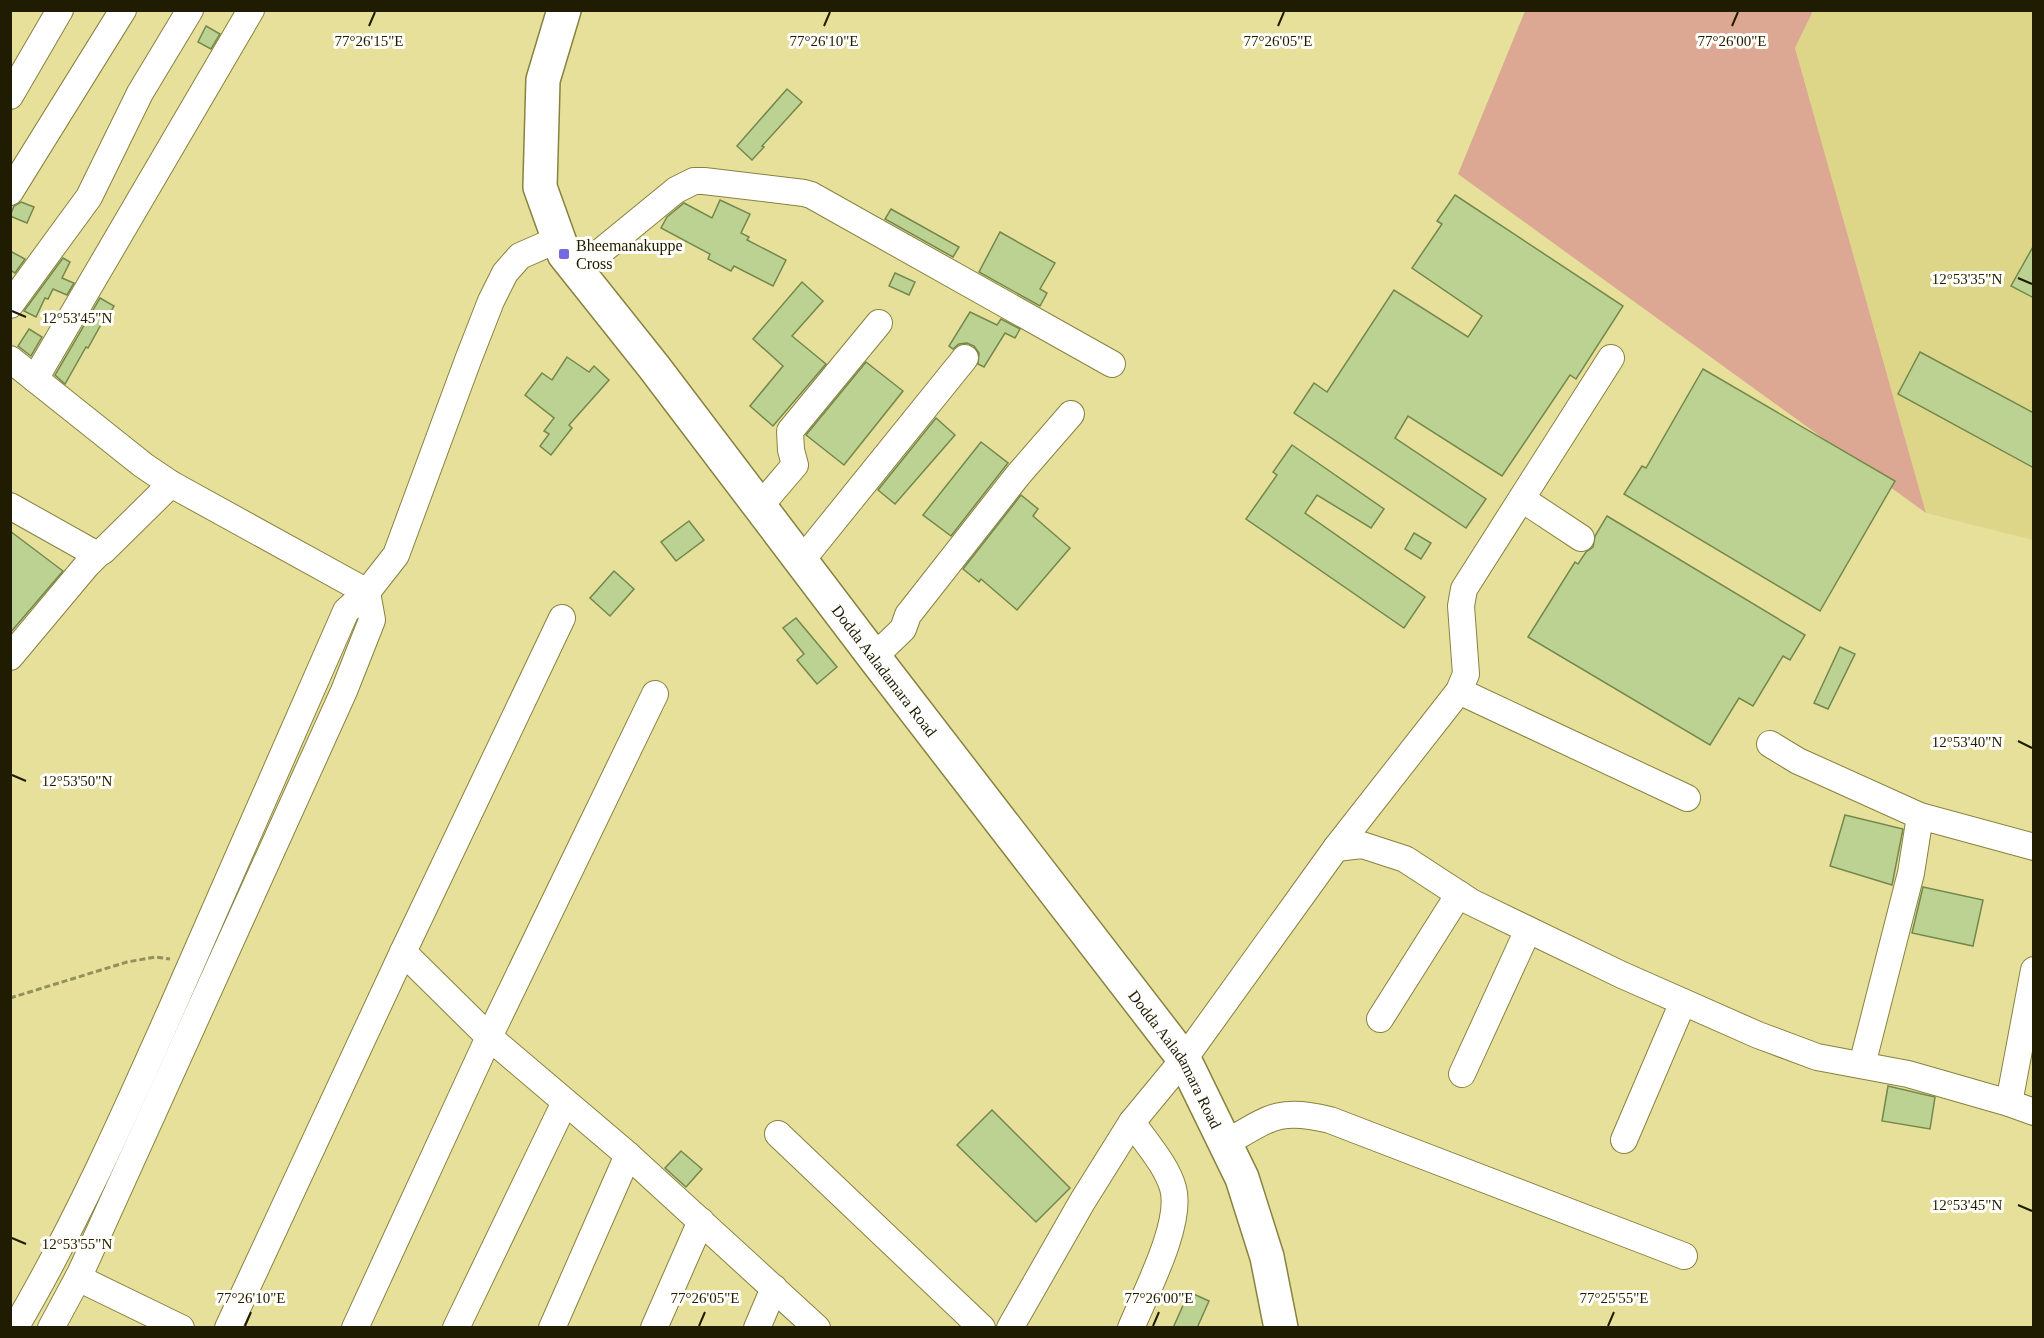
<svg xmlns="http://www.w3.org/2000/svg" width="2044" height="1338" font-family="'Times New Roman',serif">
<rect width="100%" height="100%" fill="#e6e09b"/>
<path fill="#ddd688" d="M1813,11H2033V540L1926,513L1795,48Z"/>
<path fill="#dca893" d="M1525,11H1813L1795,48L1926,513L1458,174Z"/>
<g fill="#bcd292" stroke="#74884b" stroke-width="1.5">
<path d="M206,26L220,34L211,49L198,42Z"/>
<path d="M787,89L802,102L762,146L764,147L752,160L737,146Z"/>
<path d="M1455,195L1623,306L1576,379L1570,375L1502,476L1408,416L1395,438L1486,499L1466,528L1294,413L1314,383L1327,392L1394,290L1468,337L1482,316L1412,268L1442,224L1437,221Z"/>
<path d="M720,200L750,214L741,233L749,237L747,240L786,260L773,286L734,266L731,271L708,259L710,254L661,228L667,217L684,203L712,218Z"/>
<path d="M21,202L34,207L27,223L10,216L14,206Z"/>
<path d="M891,209L959,247L953,257L885,219Z"/>
<path d="M1000,232L1055,263L1040,289L1047,293L1040,306L979,272Z"/>
<path d="M2034,245V298L2011,286Z"/>
<path d="M10,251L25,259L15,273L10,270Z"/>
<path d="M63,258L70,262L62,278L74,283L67,295L53,289L48,299L45,298L36,317L24,311Z"/>
<path d="M895,273L915,282L909,295L889,286Z"/>
<path d="M802,282L823,301L792,336L826,364L773,426L750,406L783,366L753,339Z"/>
<path d="M100,298L114,306L105,322L103,321L88,348L86,347L65,384L55,375Z"/>
<path d="M970,312L997,325L1001,319L1020,329L1015,338L1005,333L984,367L978,364L979,353L974,346L967,343L959,344L953,349L949,346Z"/>
<path d="M29,329L42,337L31,356L18,346Z"/>
<path d="M1920,352L2034,413V468L1898,394Z"/>
<path d="M567,357L589,372L594,366L609,380L569,425L572,428L551,455L540,446L549,434L544,431L554,418L525,395L542,373L552,380Z"/>
<path d="M866,362L903,391L844,465L806,435Z"/>
<path d="M1703,369L1895,481L1820,611L1624,494L1642,466L1646,468Z"/>
<path d="M936,418L955,435L895,504L878,490Z"/>
<path d="M981,442L1008,463L951,536L923,515Z"/>
<path d="M1292,445L1384,509L1371,528L1317,495L1305,513L1425,597L1404,628L1246,519L1277,475L1273,472Z"/>
<path d="M1021,495L1038,509L1033,516L1070,548L1017,610L981,579L979,582L963,569Z"/>
<path d="M1607,516L1805,635L1790,660L1783,656L1753,706L1739,698L1710,745L1528,637L1575,562L1578,564L1586,552L1593,547L1595,536Z"/>
<path d="M689,521L704,540L676,561L661,542Z"/>
<path d="M10,531L63,571L10,633Z"/>
<path d="M1414,533L1431,543L1421,559L1405,549Z"/>
<path d="M614,571L634,589L610,616L590,598Z"/>
<path d="M796,618L837,667L817,684L797,660L804,654L783,628Z"/>
<path d="M1840,647L1855,654L1828,709L1814,703Z"/>
<path d="M1845,815L1903,829L1892,885L1830,866Z"/>
<path d="M1923,887L1983,900L1973,946L1912,933Z"/>
<path d="M1888,1086L1935,1097L1930,1129L1882,1121Z"/>
<path d="M992,1110L1070,1188L1036,1222L957,1145Z"/>
<path d="M681,1151L702,1169L686,1187L665,1168Z"/>
<path d="M1189,1292L1209,1301L1197,1328H1173Z"/>
</g>
<g fill="none" stroke-linecap="round" stroke-linejoin="round">
<g stroke="#88823f" stroke-width="28">
<g id="minor">
<path d="M10,96L60,10"/>
<path d="M10,192L123,10"/>
<path d="M577,271L676,190L694,181H704L804,193L811,195L1112,364"/>
<path d="M10,305L89,197L140,93L190,10"/>
<path d="M10,359L143,465L171,484L367,592"/>
<path d="M35,379L251,10"/>
<path d="M1522,499L1581,538"/>
<path d="M10,506L92,552L99,553L103,551L171,484"/>
<path d="M760,506L795,465L791,450L790,431L879,323"/>
<path d="M802,560L965,358"/>
<path d="M10,657L87,565L99,553"/>
<path d="M874,657L903,629L908,615L1018,475L1071,414"/>
<path d="M1459,691L1687,798"/>
<path d="M1770,744L1798,761L1920,816"/>
<path d="M1336,848L1362,845L1405,859L1471,902L1622,975L1758,1035L1817,1057L1908,1074L2009,1103L2034,1112"/>
<path d="M403,952L489,1037L628,1155L817,1328"/>
<path d="M1380,1019L1459,894"/>
<path d="M1862,1065L1911,873L1920,816L2034,847"/>
<path d="M1462,1074L1528,930"/>
<path d="M2009,1103L2034,970"/>
<path d="M778,1134L982,1328"/>
<path d="M1624,1140L1683,1002"/>
<path d="M1226,1143C1269,1118 1279,1107 1330,1120L1684,1256"/>
<path d="M78,1278L181,1328"/>
<path d="M15,1328C75,1226 123,1118 171,1010C230,877 288,744 346,611L367,592L396,555L468,360L491,301L505,273L520,256L559,239"/>
<path d="M51,1328L80,1274L344,691L372,620L367,592"/>
<path d="M228,1328L403,952L562,618"/>
<path d="M355,1328L489,1037L655,694"/>
<path d="M456,1328L565,1102"/>
<path d="M552,1328L628,1155"/>
<path d="M654,1328L701,1221"/>
<path d="M757,1328L774,1288"/>
<path d="M1010,1328L1082,1202L1132,1122L1184,1059L1336,848L1459,691L1466,674L1461,606L1464,589L1611,358"/>
<path d="M1131,1328C1145,1294 1183,1223 1173,1188C1166,1164 1146,1143 1132,1122"/>
</g>
</g>
<g stroke="#88823f" stroke-width="36">
<g id="major">
<path id="s1" d="M564,10L543,80L540,187L564,254L654,367L874,657L1184,1059L1242,1178L1267,1257L1281,1328"/>
</g>
</g>
<path stroke="#948f5b" stroke-width="3" stroke-dasharray="6 3" stroke-linecap="butt" d="M10,998L127,962L156,957L170,959"/>
<use href="#minor" stroke="#fff" stroke-width="26"/>
<use href="#major" stroke="#fff" stroke-width="33"/>
</g>
<path fill="none" stroke="#1f1c01" stroke-width="2" d="M369,26L375,12M824,26L830,12M1278,26L1284,12M1732,26L1738,12M2018,278L2032,284M12,311L26,317M2018,741L2032,748M12,775L26,781M2018,1205L2032,1211M12,1238L26,1244M245,1326L251,1312M699,1326L705,1312M1153,1326L1159,1312M1608,1326L1614,1312"/>
<rect fill="#7569e4" stroke="#fffef8" stroke-width="2" x="558" y="248" width="12" height="12" rx="3"/>
<g text-anchor="middle" stroke-width="6" stroke-linejoin="round" paint-order="stroke">
<g font-size="16" fill="#1f1c01" stroke="#fffef8" text-anchor="start">
<text x="576" y="251">Bheemanakuppe<tspan x="576" dy="18">Cross</tspan></text>
</g>
<g font-size="16" fill="#1f1c01" stroke="#fffef8">
<text dy="6" stroke="none"><textPath href="#s1" startOffset="777">Dodda Aaladamara Road</textPath></text>
<text dy="6" stroke="none"><textPath href="#s1" startOffset="1263">Dodda Aaladamara Road</textPath></text>
</g>
</g>
<g font-size="15" text-anchor="middle" fill="#1f1c01" stroke="#fffef8" stroke-width="6" stroke-linejoin="round" paint-order="stroke">
<text x="824" y="46">77°26'10"E</text>
<text x="1278" y="46">77°26'05"E</text>
<text x="1732" y="46">77°26'00"E</text>
<text x="369" y="46">77°26'15"E</text>
<text x="1967" y="284">12°53'35"N</text>
<text x="77" y="323">12°53'45"N</text>
<text x="1967" y="747">12°53'40"N</text>
<text x="77" y="786">12°53'50"N</text>
<text x="1967" y="1210">12°53'45"N</text>
<text x="77" y="1249">12°53'55"N</text>
<text x="251" y="1303">77°26'10"E</text>
<text x="705" y="1303">77°26'05"E</text>
<text x="1159" y="1303">77°26'00"E</text>
<text x="1614" y="1303">77°25'55"E</text>
</g>
<rect width="2044" height="1338" fill="none" stroke="#1f1c01" stroke-width="24"/>
</svg>
